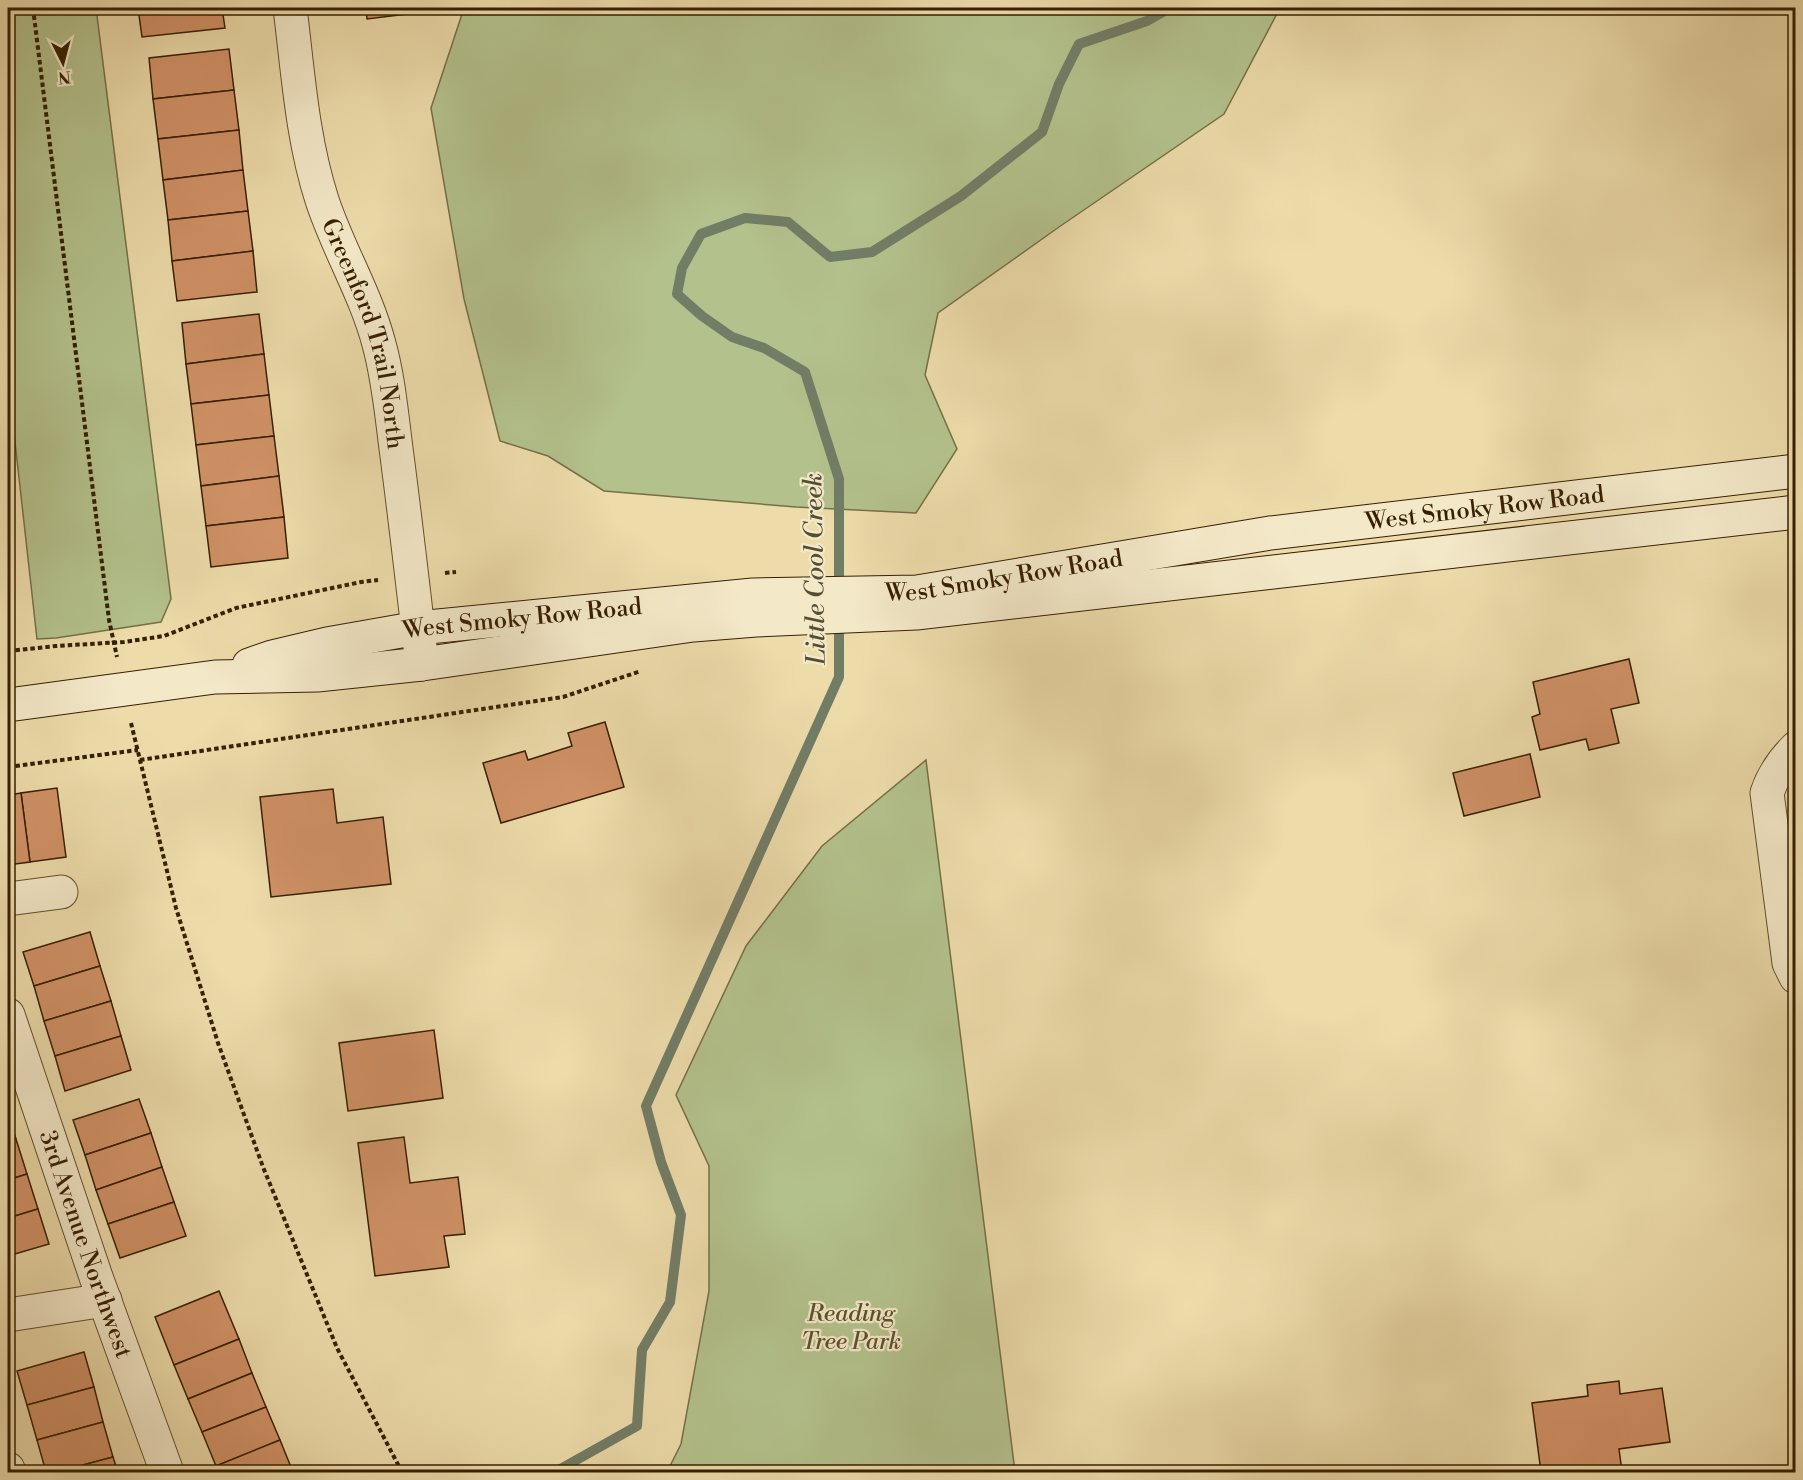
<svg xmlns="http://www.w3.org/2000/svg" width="1803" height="1480" font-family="'Libre Bodoni',serif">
<rect width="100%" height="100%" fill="#eddbaa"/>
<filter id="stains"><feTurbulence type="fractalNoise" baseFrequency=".00333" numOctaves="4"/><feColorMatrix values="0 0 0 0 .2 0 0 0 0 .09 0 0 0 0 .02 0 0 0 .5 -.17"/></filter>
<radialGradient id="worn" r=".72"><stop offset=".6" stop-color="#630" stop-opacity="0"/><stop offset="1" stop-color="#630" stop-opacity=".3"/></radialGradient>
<g fill="#b3c18c" stroke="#757046" stroke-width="1.5">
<path d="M8,8H96L171,599L161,622L56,638L37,639L8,379Z"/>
<path d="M464,8H1280L1224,114L1059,227L938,313L925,375L957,449L916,513L796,507L604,491L548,456L500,441L464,299L431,108Z"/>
<path d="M926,760L1015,1472H667L681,1444L709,1291V1166L676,1095L746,946L822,846Z"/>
</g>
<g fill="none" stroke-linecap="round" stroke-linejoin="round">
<g stroke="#727d66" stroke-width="10">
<path d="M839,589V479L805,372L764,348L732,337L702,316L677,294L682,268L701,234L745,218L788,222L830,257L872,252L961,196L1042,132L1059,84L1079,44L1147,21L1170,8"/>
<path d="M555,1472L637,1426L642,1350L670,1302L681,1215L661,1162L646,1106L839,677V620"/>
</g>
</g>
<g fill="#d09166" stroke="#371f01" stroke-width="1.5">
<path d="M138,8H222L225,28L142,37Z"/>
<path d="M366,8H440V10L367,19Z"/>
<path d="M229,49L234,90L153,99L149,58Z"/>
<path d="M234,90L239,130L158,139L153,99Z"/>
<path d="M239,130L243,170L163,180L158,139Z"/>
<path d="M243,170L248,211L168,220L163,180Z"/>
<path d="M248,211L253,251L172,261L168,220Z"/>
<path d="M253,251L257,292L177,301L172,261Z"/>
<path d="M259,314L264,354L186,364L182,323Z"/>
<path d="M264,354L269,395L191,404L186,364Z"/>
<path d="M269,395L274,436L196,445L191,404Z"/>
<path d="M274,436L279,476L201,486L196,445Z"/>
<path d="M8,476L13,524L8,525Z"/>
<path d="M279,476L284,517L206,526L201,486Z"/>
<path d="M284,517L288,558L211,567L206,526Z"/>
<path d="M1629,659L1639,703L1611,709L1619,743L1589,750L1586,739L1540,750L1532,717L1540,714L1533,682Z"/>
<path d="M605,722L624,787L501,823L483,763L525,751L528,760L572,746L568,733Z"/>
<path d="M1530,754L1540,797L1464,816L1453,773Z"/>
<path d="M57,788L66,857L30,862L21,793Z"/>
<path d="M333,789L337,823L383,817L391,884L271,897L260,797Z"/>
<path d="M21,793L30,862L8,865V795Z"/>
<path d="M90,932L100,966L34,986L23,952Z"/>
<path d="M100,966L111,1001L44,1021L34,986Z"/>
<path d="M111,1001L121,1036L55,1056L44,1021Z"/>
<path d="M434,1030L443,1098L348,1111L339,1043Z"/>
<path d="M121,1036L131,1070L65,1091L55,1056Z"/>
<path d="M139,1099L151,1133L85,1155L73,1120Z"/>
<path d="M8,1112L16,1139L8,1142Z"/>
<path d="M151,1133L162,1167L96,1190L85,1155Z"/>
<path d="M404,1137L410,1183L458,1177L465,1234L444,1236L449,1267L375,1276L358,1143Z"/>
<path d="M16,1139L27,1174L8,1180V1142Z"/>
<path d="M162,1167L174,1202L108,1224L96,1190Z"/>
<path d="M27,1174L38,1209L8,1218V1180Z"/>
<path d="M174,1202L186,1236L120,1258L108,1224Z"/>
<path d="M38,1209L49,1244L8,1256V1218Z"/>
<path d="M219,1291L239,1339L174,1365L155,1317Z"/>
<path d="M239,1339L252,1373L188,1399L174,1365Z"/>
<path d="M84,1352L94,1387L27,1405L17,1371Z"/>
<path d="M252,1373L266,1407L202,1432L188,1399Z"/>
<path d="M1619,1381L1620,1394L1662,1388L1670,1442L1619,1449L1622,1472H1541L1532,1403L1588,1396L1587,1385Z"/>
<path d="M94,1387L103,1422L37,1440L27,1405Z"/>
<path d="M266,1407L280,1440L216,1466L202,1432Z"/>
<path d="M103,1422L113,1457L57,1472H46L37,1440Z"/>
<path d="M280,1440L293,1472H218L216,1466Z"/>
<path d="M113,1457L118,1472H57Z"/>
</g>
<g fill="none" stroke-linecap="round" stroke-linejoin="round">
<g stroke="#644e2b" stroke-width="35">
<g id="street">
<path id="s1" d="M290,8C298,72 302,138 322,200C338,249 366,294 379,344C389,380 392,419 397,456C406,525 414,595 422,664"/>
<path d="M1796,748C1782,762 1773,775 1767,793L1789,963L1796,977"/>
<path d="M8,899L61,892"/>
<path id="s2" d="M8,1015L96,1277L167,1472"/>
<path d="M8,1315L105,1300"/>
<path d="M8,1469L9,1472"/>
</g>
</g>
<g stroke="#371f01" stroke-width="35">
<g id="secondary">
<path id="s3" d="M249,665L272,657L327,644L418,628L753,595L917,592L1270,533L1796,471"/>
<path d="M8,705L215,677L317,675L422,664L693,625L756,620L916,613L1796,512"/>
</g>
</g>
<g stroke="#371f01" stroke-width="4" stroke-dasharray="4.5 3" stroke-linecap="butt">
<path d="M33,8L109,620L117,657"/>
<path d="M445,573L456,572"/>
<path d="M8,651L56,646L124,642L164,636L236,608L361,582L378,580"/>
<path d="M131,723L176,908L218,1043L263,1167L337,1348L402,1472"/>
<path d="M140,760L563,697L641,671"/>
<path d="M8,767L138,750"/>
</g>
<use href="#street" stroke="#f3e8c8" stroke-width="33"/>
<use href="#secondary" stroke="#f3e8c8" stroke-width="33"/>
</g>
<g text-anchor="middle" stroke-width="4.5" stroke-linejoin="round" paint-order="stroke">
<g font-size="24" fill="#371f01" stroke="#f3e8c8">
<text dy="8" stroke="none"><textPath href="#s1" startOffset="336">Greenford Trail North</textPath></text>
<text dy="8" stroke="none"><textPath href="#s3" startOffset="1248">West Smoky Row Road</textPath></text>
<text dy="8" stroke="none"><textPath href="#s3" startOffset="762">West Smoky Row Road</textPath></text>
<text dy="8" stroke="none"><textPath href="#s3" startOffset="278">West Smoky Row Road</textPath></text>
<text dy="8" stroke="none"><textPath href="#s2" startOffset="242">3rd Avenue Northwest</textPath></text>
</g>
<g font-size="24" font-style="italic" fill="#5c502b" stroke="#f3e8c8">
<text x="851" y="1321">Reading<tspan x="851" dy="28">Tree Park</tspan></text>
</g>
<g font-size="26" font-style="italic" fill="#544e34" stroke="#f3e8c8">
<text transform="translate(814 569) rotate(-91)" y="9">Little Cool Creek</text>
</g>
</g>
<rect width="1803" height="1480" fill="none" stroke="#eddbaa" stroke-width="30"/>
<rect x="9" y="9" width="1785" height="1462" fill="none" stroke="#371f01" stroke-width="3"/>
<rect x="15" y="15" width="1773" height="1450" fill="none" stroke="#371f01" stroke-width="1.5"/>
<g transform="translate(63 63) rotate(174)" stroke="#f3e8c8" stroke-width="4.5" paint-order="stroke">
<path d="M0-4.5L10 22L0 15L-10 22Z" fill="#371f01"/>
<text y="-9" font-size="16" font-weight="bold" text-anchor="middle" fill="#371f01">N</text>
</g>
<rect width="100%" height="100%" filter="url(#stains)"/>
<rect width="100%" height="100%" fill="url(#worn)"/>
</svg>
